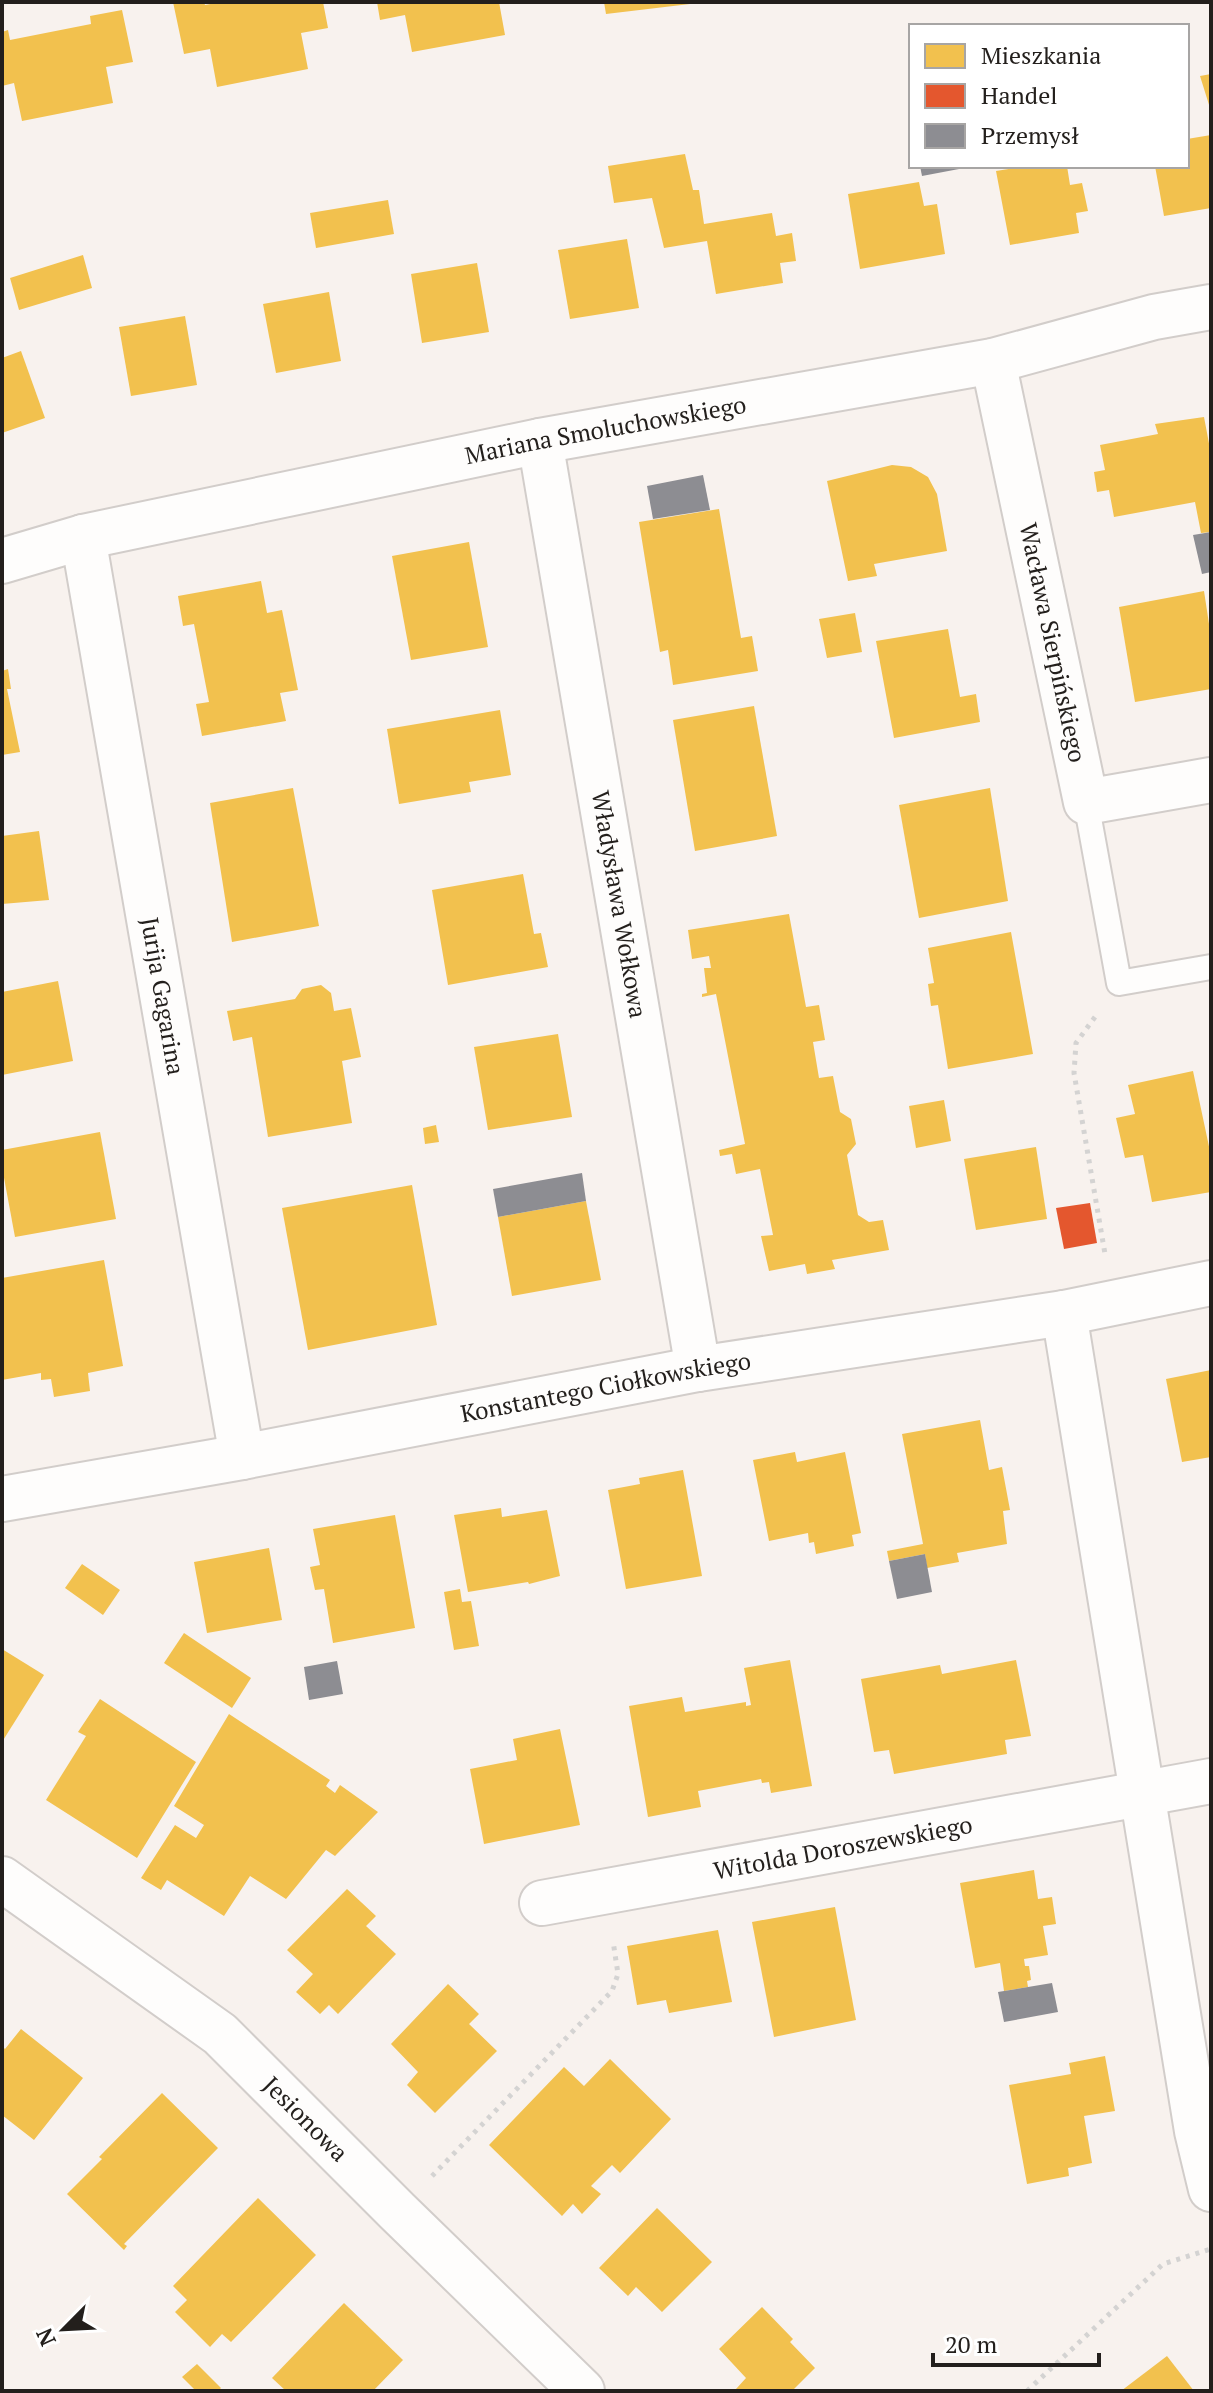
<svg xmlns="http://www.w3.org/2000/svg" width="1213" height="2393" font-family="'PT Serif',serif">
<rect width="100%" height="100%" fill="#f8f2ee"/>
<g fill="#f2c14e">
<path d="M173,2H204L205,5L221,2H323L328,28L301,33L308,69L217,87L210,49L184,54Z"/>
<path d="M377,2H499L505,35L412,52L405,15L380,20Z"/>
<path d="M604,2H689L690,4L606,14Z"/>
<path d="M122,10L133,62L106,67L113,103L22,121L14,83L2,86V32L8,30L10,40L91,24L90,16Z"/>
<path d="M1211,74V108H1210L1200,76Z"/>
<path d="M1211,135V208L1164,216L1155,166H1187V139Z"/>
<path d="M685,154L693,190H699L704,224L772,213L776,236L792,233L796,261L780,263L783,283L716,294L707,241L664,248L652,198L614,203L608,166Z"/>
<path d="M1028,166H1067L1070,185L1082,183L1088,211L1076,213L1079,233L1010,245L996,171Z"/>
<path d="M919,182L924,206L937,204L945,254L860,269L848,194Z"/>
<path d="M388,200L394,234L316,248L310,213Z"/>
<path d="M627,239L639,308L570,319L558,250Z"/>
<path d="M83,255L92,288L19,310L10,278Z"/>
<path d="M477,263L489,332L422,343L411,274Z"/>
<path d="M329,292L341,361L276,373L263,304Z"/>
<path d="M185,316L197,385L131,396L119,327Z"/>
<path d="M21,351L45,418L2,433V358Z"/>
<path d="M1204,417L1211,454V532L1201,533L1195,502L1114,517L1109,490L1097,492L1094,472L1105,470L1100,445L1158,434L1155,424Z"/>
<path d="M892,465L911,467L928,477L937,494L947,551L874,564L877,576L848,581L827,481Z"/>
<path d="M719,509L741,638L752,636L758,671L673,685L668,650L660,652L639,522Z"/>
<path d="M469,542L488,647L411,660L392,556Z"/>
<path d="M261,581L267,613L282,610L298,690L280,693L286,721L202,736L196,704L209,702L194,624L183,626L178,596Z"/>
<path d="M1204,591L1211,637V689L1135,702L1119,607Z"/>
<path d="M855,613L862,652L827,658L819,619Z"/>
<path d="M948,629L960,697L976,694L980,722L894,738L876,641Z"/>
<path d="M8,669L11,689H7L20,752L2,755V671Z"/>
<path d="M754,706L777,836L695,851L673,720Z"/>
<path d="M500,710L511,775L469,782L471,792L399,804L387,729Z"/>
<path d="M293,788L319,926L232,942L210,803Z"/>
<path d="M990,788L1008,901L919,918L899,805Z"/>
<path d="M39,831L49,900L2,904V836Z"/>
<path d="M523,874L534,934L541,933L548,967L448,985L432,890Z"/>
<path d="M789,914L806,1007L819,1005L825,1040L813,1042L819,1078L833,1076L840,1112L851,1119L856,1144L847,1155L858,1215L869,1222L883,1220L889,1250L832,1260L835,1269L807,1274L805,1264L769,1271L761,1236L773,1235L760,1169L736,1174L732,1154L720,1156L719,1150L745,1144L716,994L702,997V994L707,993L704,968H711L709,956L692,959L688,930Z"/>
<path d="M1011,932L1033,1054L948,1069L938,1005L931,1006L928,984L934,983L928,948Z"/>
<path d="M58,981L73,1061L2,1075V992Z"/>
<path d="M321,985L331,993L334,1011L351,1008L361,1057L342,1061L352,1123L268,1137L252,1037L233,1041L227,1011L295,999L302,989Z"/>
<path d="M558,1034L572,1117L488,1130L474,1047Z"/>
<path d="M1193,1071L1211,1156V1192L1152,1202L1143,1155L1125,1158L1116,1118L1135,1114L1128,1085Z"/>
<path d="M944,1100L951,1141L916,1148L909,1106Z"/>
<path d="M436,1125L439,1142L425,1144L423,1128Z"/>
<path d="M100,1132L116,1219L15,1237L2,1167V1150Z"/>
<path d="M1036,1147L1047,1219L976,1230L964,1159Z"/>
<path d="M412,1185L437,1325L308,1350L282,1208Z"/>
<path d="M586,1201L601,1280L512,1296L498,1217Z"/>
<path d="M104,1260L123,1366L88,1373L90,1391L54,1397L51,1379L41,1380V1373L2,1380V1278Z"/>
<path d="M1211,1370V1457L1182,1462L1166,1379Z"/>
<path d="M980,1420L989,1470L1002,1467L1010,1510L1003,1511L1007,1544L957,1553L959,1562L927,1568L925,1554L889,1561L887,1551L923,1544L902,1434Z"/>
<path d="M795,1452L797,1462L845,1452L861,1533L852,1535L854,1546L816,1554L814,1542L809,1543L808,1533L769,1541L753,1460Z"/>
<path d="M683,1470L702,1576L626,1589L608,1490L640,1484L639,1478Z"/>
<path d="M501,1508L502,1517L547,1510L560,1576L529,1584L528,1582L468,1592L454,1515Z"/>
<path d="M395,1515L415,1628L333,1643L324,1589L315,1590L310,1567L320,1565L313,1529Z"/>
<path d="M269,1548L282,1620L207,1633L194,1562Z"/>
<path d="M82,1564L120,1590L103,1615L65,1588Z"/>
<path d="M460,1589L462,1602L471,1601L479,1646L454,1650L444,1592Z"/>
<path d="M184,1633L251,1678L232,1708L164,1663Z"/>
<path d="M2,1649L44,1675L2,1742Z"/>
<path d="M790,1660L812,1786L771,1793L769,1782L762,1783L761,1779L698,1791L701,1807L648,1817L629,1706L682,1697L685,1712L746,1702V1706L751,1705L744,1668Z"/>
<path d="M1016,1660L1031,1736L1005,1740L1007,1754L894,1774L889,1750L874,1752L861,1679L940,1665L942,1674Z"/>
<path d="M100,1699L196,1762L137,1858L46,1800L86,1736L78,1732Z"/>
<path d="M229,1714L330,1780L326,1786L335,1793L340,1785L378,1812L335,1856L326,1850L286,1899L250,1876L224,1916L167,1880L161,1890L141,1878L175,1825L196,1838L204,1825L174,1806Z"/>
<path d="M560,1729L580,1825L484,1844L470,1769L517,1760L513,1739Z"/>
<path d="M1034,1870L1038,1899L1052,1897L1056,1924L1043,1926L1048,1955L1024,1959L1025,1966H1029L1031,1980L1027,1981L1028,1987L1004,1991L1000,1963L975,1968L960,1883Z"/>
<path d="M347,1889L376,1916L366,1926L396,1954L338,2014L329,2005L320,2014L296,1992L313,1974L287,1950Z"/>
<path d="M835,1907L856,2020L774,2037L752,1922Z"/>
<path d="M718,1930L732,2002L669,2013L666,2000L637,2005L627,1946Z"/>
<path d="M448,1984L479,2014L469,2024L497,2051L435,2113L407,2085L418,2072L391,2044Z"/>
<path d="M21,2029L83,2078L34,2140L2,2115V2046L5,2049Z"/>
<path d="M1105,2056L1115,2111L1084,2116L1092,2163L1068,2168L1069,2176L1027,2184L1009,2085L1071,2074L1069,2063Z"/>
<path d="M610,2059L671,2119L620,2173L612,2165L591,2186L601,2194L582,2214L573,2204L562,2216L489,2145L564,2067L584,2086Z"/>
<path d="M162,2093L218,2148L124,2244L127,2246L124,2250L67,2194L102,2159L99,2157Z"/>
<path d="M258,2198L316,2255L231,2342L222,2334L210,2347L175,2312L187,2300L173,2286Z"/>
<path d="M657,2208L712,2262L662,2312L636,2287L628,2296L599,2268Z"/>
<path d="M344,2303L403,2360L373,2391H286L272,2378Z"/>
<path d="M762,2307L793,2339L790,2342L815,2368L792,2391H738L736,2389L746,2378L719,2349Z"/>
<path d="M1167,2356L1194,2391H1121Z"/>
<path d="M197,2364L221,2388L218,2391H196L182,2377Z"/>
</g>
<path fill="#e4572e" d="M1090,1203L1097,1243L1064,1249L1056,1208Z"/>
<g fill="#8d8d92">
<path d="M920,166H959V169L922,176Z"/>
<path d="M703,475L710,510L653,519L647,486Z"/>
<path d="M1211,532V572L1202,574L1193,535Z"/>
<path d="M582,1173L586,1201L498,1217L493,1189Z"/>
<path d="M925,1554L932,1592L897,1599L889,1561Z"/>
<path d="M337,1661L343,1694L309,1700L304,1667Z"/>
<path d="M1052,1983L1058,2012L1004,2022L998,1992Z"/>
</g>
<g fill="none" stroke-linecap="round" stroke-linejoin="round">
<g stroke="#d2cdca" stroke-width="28">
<path id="lane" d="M1086,802L1119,983L1211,967"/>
</g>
<g stroke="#d2cdca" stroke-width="48">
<g id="street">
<path id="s1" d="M993,361L1086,802L1211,780"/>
<path id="s2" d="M540,441L698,1369"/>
<path id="s3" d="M83,537L242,1457"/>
<path id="s4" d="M2,561L83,537L540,441L993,361L1154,317L1211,307"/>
<path d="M1064,1313L1197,2131L1211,2189"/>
<path id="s5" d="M2,1499L242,1457L698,1369L1064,1313L1211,1283"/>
<path id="s6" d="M2,1879L220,2034L397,2211L582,2391"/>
<path id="s7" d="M542,1903L1211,1781"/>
</g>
</g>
<g stroke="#d4d3d2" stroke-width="5" stroke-dasharray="4 6" stroke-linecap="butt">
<path d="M1095,1017L1076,1043L1074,1073L1105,1254"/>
<path d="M432,2176L612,1991L618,1974L613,1941"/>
<path d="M1027,2391L1163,2264L1211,2249"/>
</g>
<use href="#lane" stroke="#fefdfc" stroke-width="24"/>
<use href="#street" stroke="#fefdfc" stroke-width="44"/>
</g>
<g text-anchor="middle" stroke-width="8" stroke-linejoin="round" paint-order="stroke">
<g font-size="24" fill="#231f1c" stroke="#fff">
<text dy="8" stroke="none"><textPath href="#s4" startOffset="618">Mariana Smoluchowskiego</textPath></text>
<text dy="8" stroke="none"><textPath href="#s1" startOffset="288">Wacława Sierpińskiego</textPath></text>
<text dy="8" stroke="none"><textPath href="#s2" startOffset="470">Władysława Wołkowa</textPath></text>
<text dy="8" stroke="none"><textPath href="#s3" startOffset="466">Jurija Gagarina</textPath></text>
<text dy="8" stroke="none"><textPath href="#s5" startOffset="614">Konstantego Ciołkowskiego</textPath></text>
<text dy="8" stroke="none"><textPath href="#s7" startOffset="306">Witolda Doroszewskiego</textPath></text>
<text dy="8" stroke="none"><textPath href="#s6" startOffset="388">Jesionowa</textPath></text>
</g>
</g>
<rect width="1213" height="2393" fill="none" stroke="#231f1c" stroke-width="8"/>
<rect x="909" y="24" width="280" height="144" fill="#ffffff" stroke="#a7a5a4" stroke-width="2"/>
<rect x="925" y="44" width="40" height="24" fill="#f2c14e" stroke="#a7a5a4" stroke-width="2"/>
<text x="981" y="64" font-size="24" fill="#231f1c">Mieszkania</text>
<rect x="925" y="84" width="40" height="24" fill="#e4572e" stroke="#a7a5a4" stroke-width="2"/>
<text x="981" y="104" font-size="24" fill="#231f1c">Handel</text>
<rect x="925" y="124" width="40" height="24" fill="#8d8d92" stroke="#a7a5a4" stroke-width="2"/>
<text x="981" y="144" font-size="24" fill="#231f1c">Przemysł</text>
<g transform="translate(64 2329) rotate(246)" stroke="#ffffff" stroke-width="6" paint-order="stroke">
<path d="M0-6L14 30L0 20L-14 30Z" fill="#231f1c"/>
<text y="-12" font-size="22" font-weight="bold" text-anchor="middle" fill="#231f1c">N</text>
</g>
<path d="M933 2353v12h166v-12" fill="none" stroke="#231f1c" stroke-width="4"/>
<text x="945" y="2353" font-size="24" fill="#231f1c" stroke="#ffffff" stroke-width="6" paint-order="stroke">20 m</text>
</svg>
